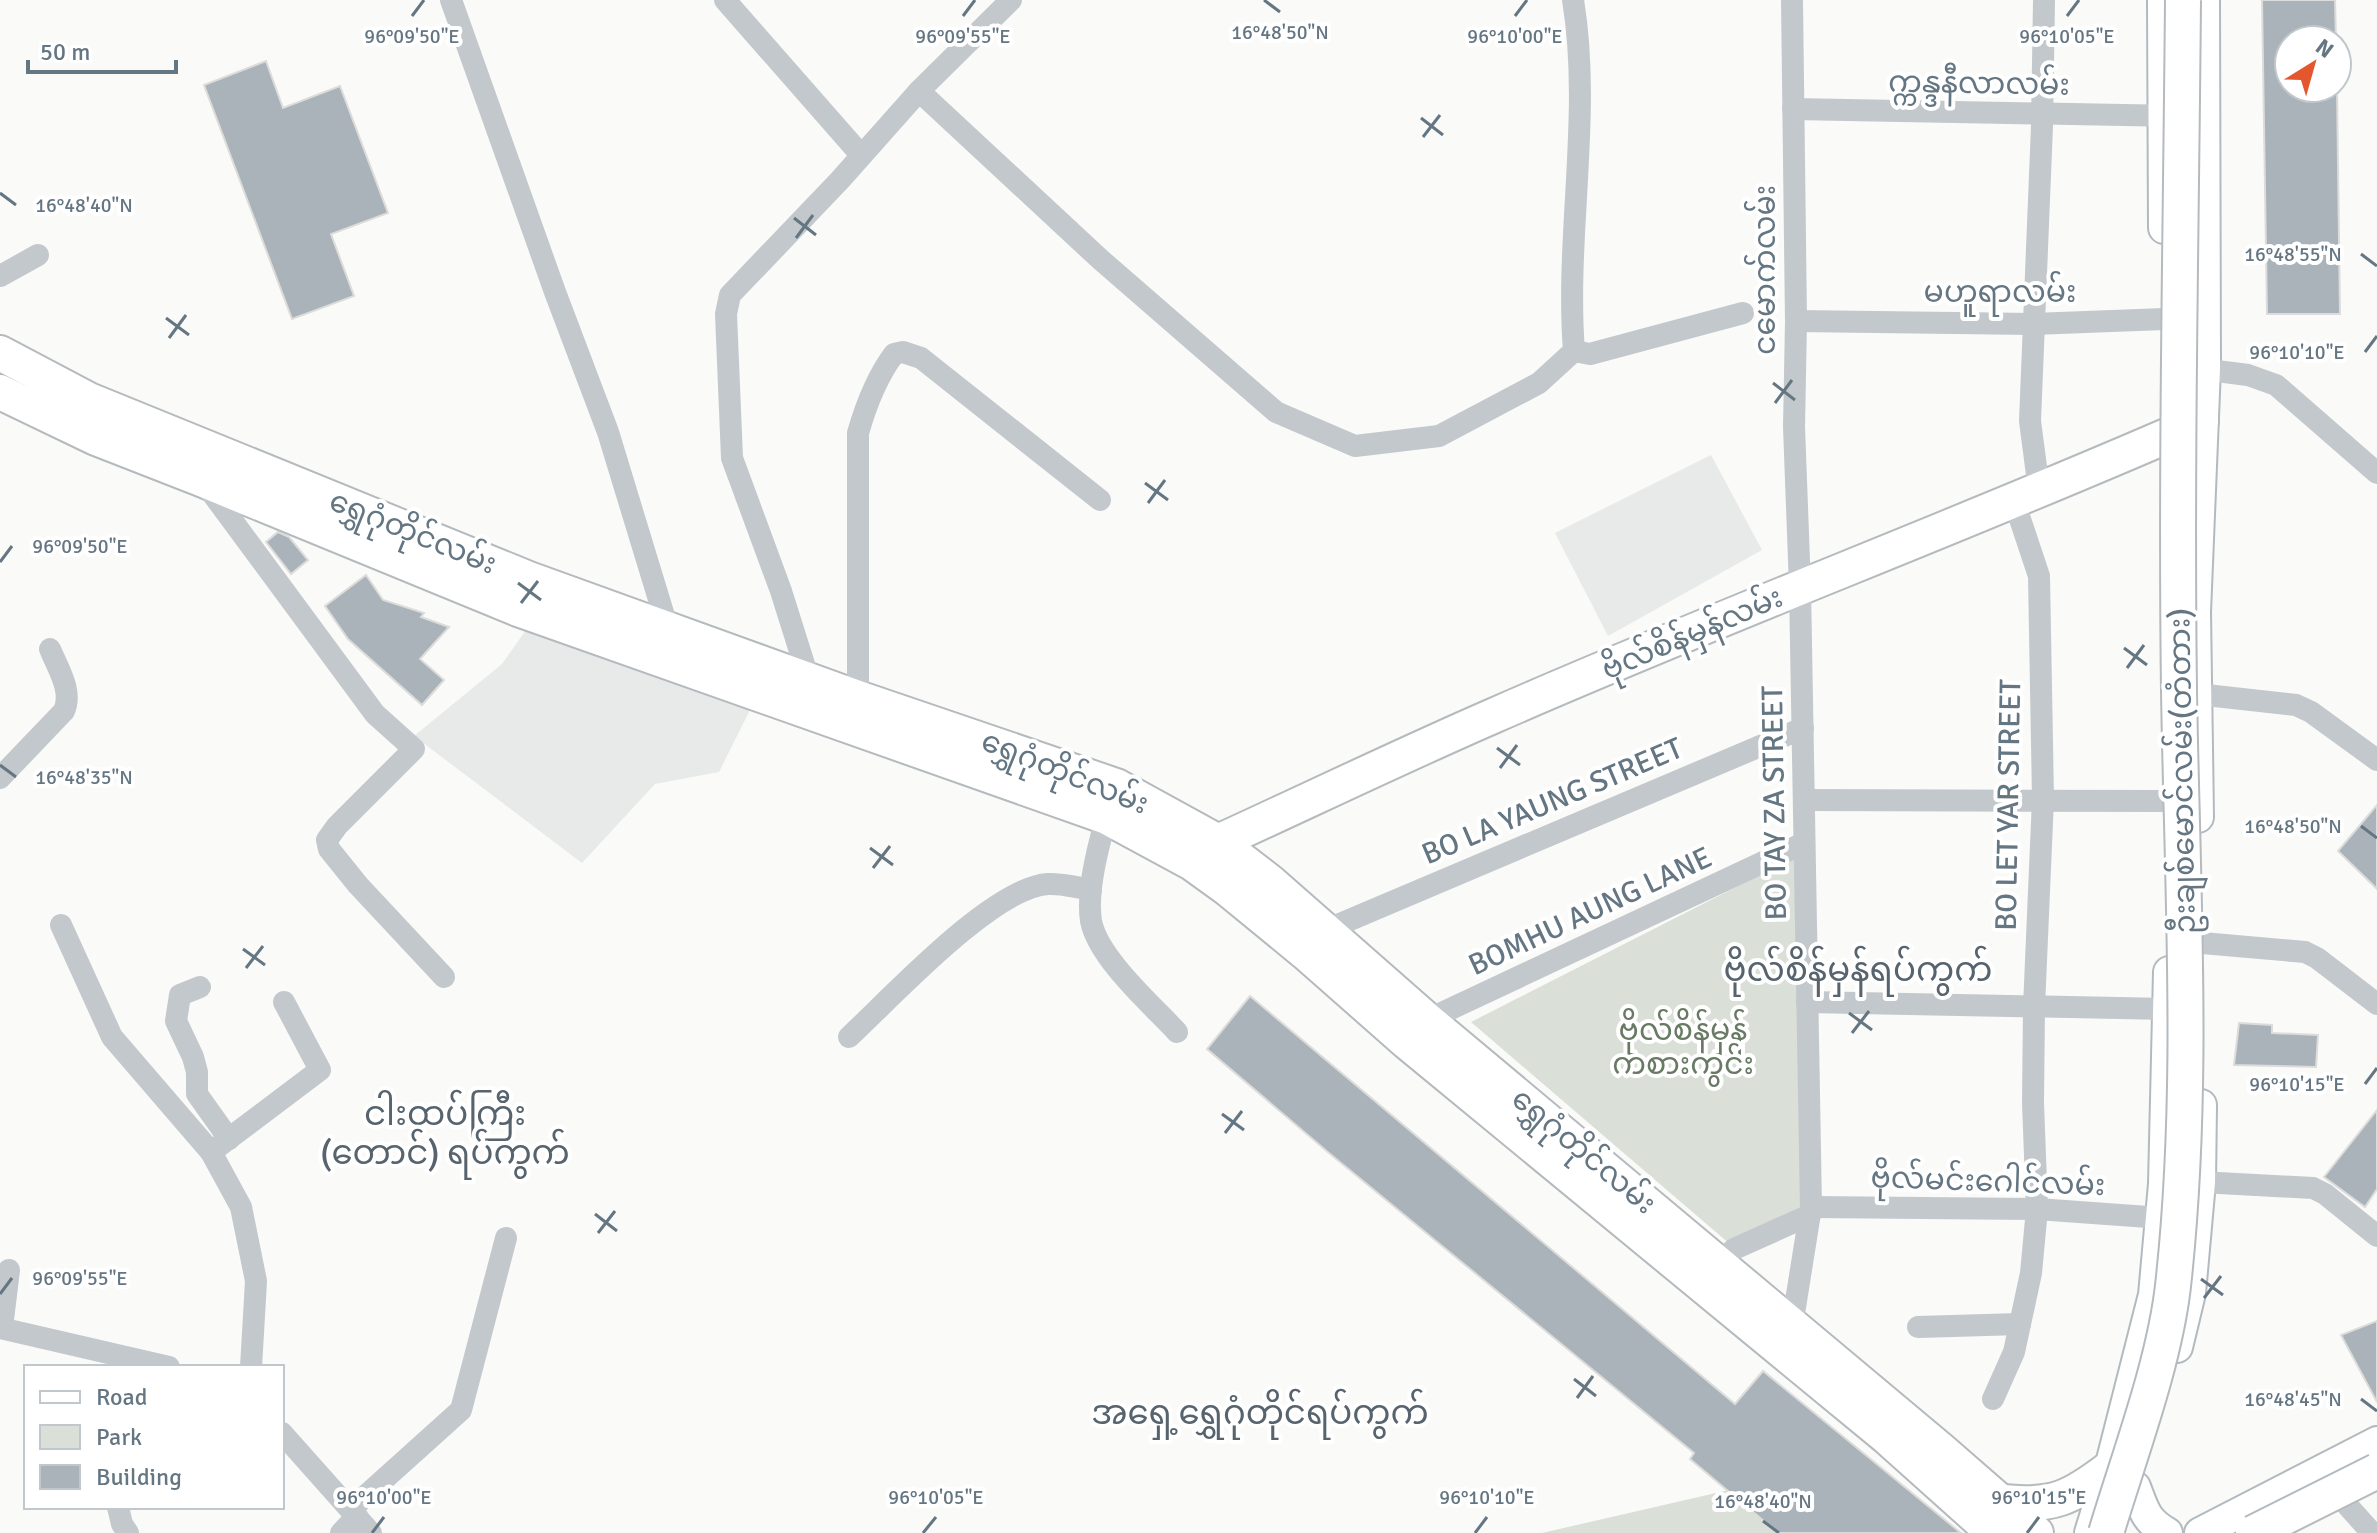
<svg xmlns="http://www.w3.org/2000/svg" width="2377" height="1533" font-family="Signika,'Noto Sans Myanmar',sans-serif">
<rect width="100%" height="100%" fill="#fafaf8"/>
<g fill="#e8e9e9">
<path d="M1711,455L1762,550L1608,636L1555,533Z"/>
<path d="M533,620L753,704L719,772L655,784L582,863L414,736L502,664Z"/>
</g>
<g fill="#dadfd7">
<path d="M1797,856L1804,1210L1731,1245L1471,1022Z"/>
<path d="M1729,1490L1779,1533H1542Z"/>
</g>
<g fill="#aab3b9" stroke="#dcdcda" stroke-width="2">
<path d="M2262,0H2335L2336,40H2289V88H2337L2340,314H2267Z"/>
<path d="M266,61L283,108L340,86L388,213L331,234L354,296L292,319L204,85Z"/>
<path d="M278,532L289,537L308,560L291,574L266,542Z"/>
<path d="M366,575L383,600L424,613L421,617L449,627L420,659L444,680L422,705L348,639L325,606Z"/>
<path d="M2377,805V889L2338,851Z"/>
<path d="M1250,996L1735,1404L1763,1371L1961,1533H1778L1690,1459L1694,1453L1329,1153L1207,1049Z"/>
<path d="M2239,1023L2272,1025V1033L2318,1035L2316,1067L2234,1065Z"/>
<path d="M2377,1110V1189L2365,1207L2324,1177Z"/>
<path d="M2377,1321V1402L2341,1335Z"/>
</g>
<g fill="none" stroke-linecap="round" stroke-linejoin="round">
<g stroke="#b3babf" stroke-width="34">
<g id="secondary">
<path d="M2163,0L2164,228"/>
<path d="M2198,817L2195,612L2205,368L2204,0"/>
<path d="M2177,1347L2190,1293L2200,1182L2201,1105"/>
<path d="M2135,1487C2144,1510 2145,1520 2167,1533"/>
<path d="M2090,1533L2110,1468L2154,1295L2164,1184L2169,972"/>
<path d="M2200,1533L2377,1442"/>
</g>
</g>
<g stroke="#b5babe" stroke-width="38">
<g id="primary">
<path d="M0,353L89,400L529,579L858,698L1116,786L1218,842L1270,882L1427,1020L1942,1451L2036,1533"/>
<path d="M0,392L96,438L201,479L518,609L1107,817L1192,863L1228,889L1306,953L1407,1042L1888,1438L1994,1533"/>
<path d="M1204,853L1218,842C1310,800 1401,756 1493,716C1727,613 1967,524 2201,421"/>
<path d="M2003,1502C2053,1507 2071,1498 2110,1468"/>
</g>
</g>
<g stroke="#c3c8cc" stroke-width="22">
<path d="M451,0L555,292L608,432L668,629"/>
<path d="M725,0L861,155"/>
<path d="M1573,0C1592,114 1565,236 1574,351"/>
<path d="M919,91L1101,260L1276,412L1355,446L1439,436L1539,383L1574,351L1590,354L1743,313"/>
<path d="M1793,109L2176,116"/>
<path d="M0,276L38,255"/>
<path d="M1796,321L2033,324L2191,318"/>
<path d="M2193,368L2248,375L2276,385L2377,473"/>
<path d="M203,481L375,714L414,749L337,826L327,840L329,849L358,885L444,977"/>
<path d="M2039,490L2030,421L2042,126L2044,0"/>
<path d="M809,680L781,591L732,458L726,314L730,295L840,180L919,91L1011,0"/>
<path d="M2197,694L2296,705L2311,712L2377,760"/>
<path d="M856,707L858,698V433C866,405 876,378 894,354L903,352L921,358L1100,500"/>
<path d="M0,778L64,711C73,691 58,669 50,649"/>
<path d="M1805,800L2166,801"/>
<path d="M1110,806C1100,838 1086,889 1091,921C1098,958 1152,1005 1177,1032"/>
<path d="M61,925L112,1037L211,1152L241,1207L256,1281L251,1367"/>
<path d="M1326,930L1803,728"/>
<path d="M2202,943L2305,952L2317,958L2377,1004"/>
<path d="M200,987L180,995L176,1021L193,1057L197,1072V1094L229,1139"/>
<path d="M1807,1002L2168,1009"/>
<path d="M1422,1026L1427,1020L1804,843"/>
<path d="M849,1037C891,998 993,887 1048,884C1062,883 1077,888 1091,889"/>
<path d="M211,1152L320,1070L284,1002"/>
<path d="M2200,1182L2313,1188L2325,1194L2377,1236"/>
<path d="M1811,1207L2037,1209L2162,1218"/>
<path d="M1710,1273L1734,1249L1810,1215"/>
<path d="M1918,1327L2020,1324"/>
<path d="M0,1328L169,1367"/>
<path d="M2,1328L9,1270"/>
<path d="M1788,1332L1792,1326L1811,1207L1800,587L1794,427L1796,321L1792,0"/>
<path d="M1993,1399L2014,1352L2031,1273L2037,1209L2033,1103L2034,1007L2043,799L2039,576L2014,501"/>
<path d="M282,1433L371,1533"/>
<path d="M2329,1485L2372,1533"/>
<path d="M118,1507L122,1524L128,1533"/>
<path d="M351,1509L461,1410L506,1238"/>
<path d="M341,1533L357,1516"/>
</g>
<use href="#secondary" stroke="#fff" stroke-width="30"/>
<use href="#primary" stroke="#fff" stroke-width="34"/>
<g stroke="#b5babe" stroke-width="38" stroke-linecap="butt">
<g id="primary-bridge">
<path d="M2106,1533C2129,1456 2164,1365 2173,1286C2195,1088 2182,888 2179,690C2176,460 2181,230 2183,0"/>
<path d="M2253,1533L2377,1471"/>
</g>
</g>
<use href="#primary-bridge" stroke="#fff" stroke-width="34"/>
</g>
<path fill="none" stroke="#657683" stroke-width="3" d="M1264,0L1280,12M412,16L424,0M963,16L975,0M1515,16L1527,0M2067,16L2079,0M1421,118L1443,135M1423,137L1440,115M0,193L16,205M794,218L816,235M796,238L813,215M2361,254L2377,266M166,318L189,335M169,338L186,315M2365,352L2377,336M1773,383L1795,400M1775,403L1792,380M1145,483L1168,500M1148,503L1165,480M0,562L12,546M518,583L541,600M521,603L538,581M2124,648L2147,665M2127,668L2144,645M1497,748L1520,765M0,765L16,777M1500,768L1517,745M2361,826L2377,838M870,848L893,865M873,868L890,846M243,949L265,965M246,968L263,946M1849,1013L1872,1030M1852,1033L1869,1011M2365,1084L2377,1068M1222,1114L1244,1130M1225,1133L1242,1111M595,1214L617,1231M598,1233L615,1211M2201,1279L2223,1295M0,1294L12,1278M2204,1298L2221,1276M1574,1379L1596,1396M1577,1398L1593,1376M2361,1399L2377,1411M1763,1521L1779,1533M372,1533L384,1517M923,1533L936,1517M1475,1533L1487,1517M2027,1533L2039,1517"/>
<g text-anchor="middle" stroke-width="8" stroke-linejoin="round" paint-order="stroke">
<g font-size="30" fill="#657683" stroke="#fff">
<text transform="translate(1979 83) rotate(1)" y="10">က္ကန္ဒနီလာလမ်း</text>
<text transform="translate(1765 270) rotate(-90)" y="10">ငမောက်လမ်း</text>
<text x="2000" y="302">မဟူရာလမ်း</text>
<text transform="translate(413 532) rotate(22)" y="10">ရွှေဂုံတိုင်လမ်း</text>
<text transform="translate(1692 633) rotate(-23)" y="10">ဗိုလ်စိန်မှန်လမ်း</text>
<text transform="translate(2182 771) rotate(-91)" y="10">ဦးချစ်မောင်လမ်း(တံတား)</text>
<text transform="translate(1065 772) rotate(22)" y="10">ရွှေဂုံတိုင်လမ်း</text>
<text transform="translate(1552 801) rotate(-23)" y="10">BO LA YAUNG STREET</text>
<text transform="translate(1774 803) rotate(-91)" y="10">BO TAY ZA STREET</text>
<text transform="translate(2008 805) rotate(-89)" y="10">BO LET YAR STREET</text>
<text transform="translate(1590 911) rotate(-25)" y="10">BOMHU AUNG LANE</text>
<text transform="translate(1584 1151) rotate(40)" y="10">ရွှေဂုံတိုင်လမ်း</text>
<text transform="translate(1988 1181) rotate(2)" y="10">ဗိုလ်မင်းဂေါင်လမ်း</text>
</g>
<g font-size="30" fill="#687a64" stroke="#fff">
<text x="1683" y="1040">ဗိုလ်စိန်မှန်<tspan x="1683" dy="34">ကစားကွင်း</tspan></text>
</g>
<g font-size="34" fill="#57646e" stroke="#fff">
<text x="1858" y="981">ဗိုလ်စိန်မှန်ရပ်ကွက်</text>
<text x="445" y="1125">ငါးထပ်ကြီး<tspan x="445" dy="39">(တောင်) ရပ်ကွက်</tspan></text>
<text x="1260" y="1424">အရှေ့ရွှေဂုံတိုင်ရပ်ကွက်</text>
</g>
</g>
<g font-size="20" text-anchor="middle" fill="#657683" stroke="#fff" stroke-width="8" stroke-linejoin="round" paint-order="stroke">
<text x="1280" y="39">16°48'50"N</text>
<text x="412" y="43">96°09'50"E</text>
<text x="963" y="43">96°09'55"E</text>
<text x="1515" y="43">96°10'00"E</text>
<text x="2067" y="43">96°10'05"E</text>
<text x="84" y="212">16°48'40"N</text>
<text x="2293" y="261">16°48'55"N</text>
<text x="2297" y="359">96°10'10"E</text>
<text x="80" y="553">96°09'50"E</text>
<text x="84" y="784">16°48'35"N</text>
<text x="2293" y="833">16°48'50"N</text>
<text x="2297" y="1091">96°10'15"E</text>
<text x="80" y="1285">96°09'55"E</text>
<text x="2293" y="1406">16°48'45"N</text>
<text x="384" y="1504">96°10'00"E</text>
<text x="936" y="1504">96°10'05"E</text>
<text x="1487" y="1504">96°10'10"E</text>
<text x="2039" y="1504">96°10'15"E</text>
<text x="1763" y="1508">16°48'40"N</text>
</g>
<rect x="24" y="1365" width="260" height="144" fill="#ffffff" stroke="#c1c8cd" stroke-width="2"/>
<rect x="40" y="1391" width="40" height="12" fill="#ffffff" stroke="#c1c8cd" stroke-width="2"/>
<text x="96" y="1405" font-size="24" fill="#657683">Road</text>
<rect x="40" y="1425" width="40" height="24" fill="#dadfd7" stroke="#c1c8cd" stroke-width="2"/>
<text x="96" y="1445" font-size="24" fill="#657683">Park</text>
<rect x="40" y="1465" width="40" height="24" fill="#aab3b9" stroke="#c1c8cd" stroke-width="2"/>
<text x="96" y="1485" font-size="24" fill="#657683">Building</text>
<g transform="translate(2313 64) rotate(37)"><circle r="38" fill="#ffffff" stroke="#c1c8cd" stroke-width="2"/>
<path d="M0-6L14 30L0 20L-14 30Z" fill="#e4572e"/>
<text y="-12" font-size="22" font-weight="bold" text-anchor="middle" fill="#657683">N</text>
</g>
<path d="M28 60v12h148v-12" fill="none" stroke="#657683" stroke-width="4"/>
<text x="40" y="60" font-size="24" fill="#657683" stroke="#ffffff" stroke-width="6" paint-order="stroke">50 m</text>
</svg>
